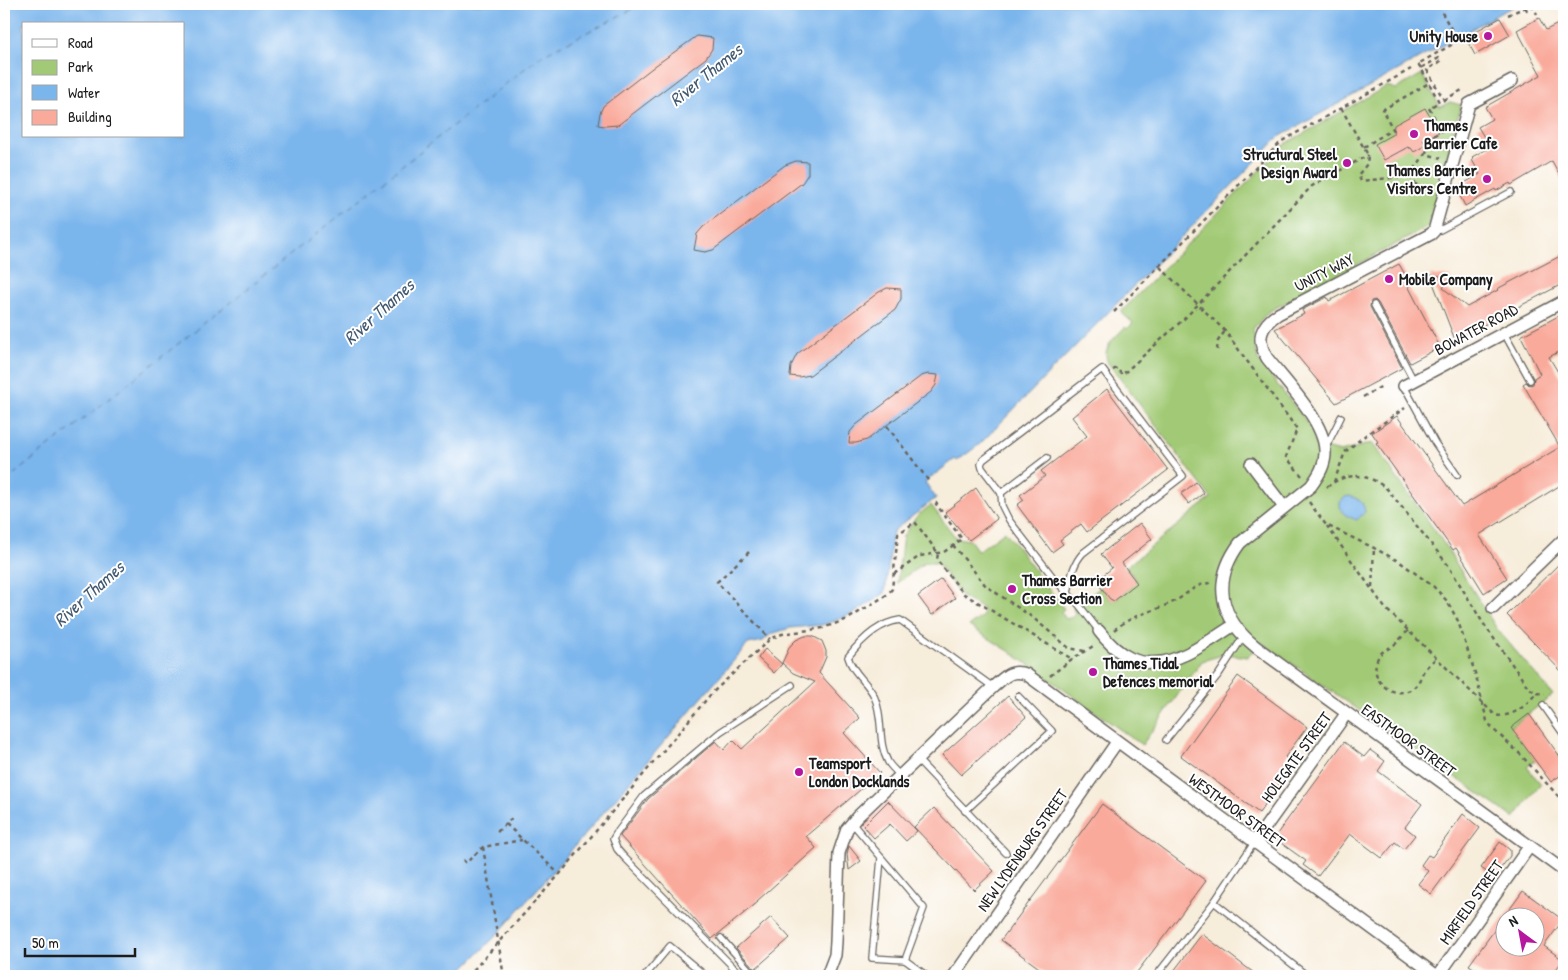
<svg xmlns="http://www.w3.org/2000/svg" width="1568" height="980" font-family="'Patrick Hand',sans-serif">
<rect width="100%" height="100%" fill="#fff"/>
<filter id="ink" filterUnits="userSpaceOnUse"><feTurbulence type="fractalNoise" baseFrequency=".02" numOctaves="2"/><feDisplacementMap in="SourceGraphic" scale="10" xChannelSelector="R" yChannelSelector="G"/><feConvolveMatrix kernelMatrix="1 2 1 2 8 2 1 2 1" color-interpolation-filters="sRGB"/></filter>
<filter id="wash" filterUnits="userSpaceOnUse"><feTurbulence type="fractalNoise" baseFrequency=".0096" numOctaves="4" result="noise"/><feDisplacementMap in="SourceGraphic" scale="20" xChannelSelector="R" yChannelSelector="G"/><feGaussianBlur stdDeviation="1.12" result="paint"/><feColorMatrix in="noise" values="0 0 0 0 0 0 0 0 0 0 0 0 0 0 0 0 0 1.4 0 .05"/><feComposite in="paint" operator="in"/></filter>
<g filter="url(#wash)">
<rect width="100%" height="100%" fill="#f7eddb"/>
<path fill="#a2ca76" stroke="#5f7349" d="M1422,74L1440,107L1450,102L1461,105L1428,227L1268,312L1253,329L1258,360L1311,427L1316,446L1341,452L1372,443L1441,539L1497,629L1553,695L1511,727L1535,760L1527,767L1541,784L1514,818L1261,642L1248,657L1226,654L1202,661L1142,745L1012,653L969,626L983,616V609L962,597L937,563H924L897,583L903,536L917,516L931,505L956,538L970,540L978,551L1005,531L1064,609L1061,612L1066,619L1073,617L1075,613L1073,609L1101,587L1110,599L1115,600L1134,585L1136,580L1126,567L1211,498L1108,363C1101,347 1115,338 1125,327L1127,329L1133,323L1121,312L1285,144L1387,86L1396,89Z"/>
<g fill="#7ab5ec" stroke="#4b6884" fill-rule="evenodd">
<path d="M4,4H1519L1502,12L1279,137L980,444L957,461L955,459L925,482L936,498L893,531L885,593L856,612L835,621L822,625L790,628L771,634L763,641L748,644L556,868L493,939L456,976H4ZM24,24H184V136H24Z"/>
<path d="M1349,496C1358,498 1364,502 1365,512L1357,520C1348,517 1339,514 1340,502L1345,497Z"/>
</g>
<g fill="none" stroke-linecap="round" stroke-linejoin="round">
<path stroke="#42596f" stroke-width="1" stroke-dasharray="6 5" stroke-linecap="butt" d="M4,482L542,55L643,4"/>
</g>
<g id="blocks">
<g fill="#f9aa9b" fill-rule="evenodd">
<path d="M1500,18L1510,35L1475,55L1465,37Z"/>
<path d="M1539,18L1546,30L1564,21V183L1552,161L1511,185L1510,183L1496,191L1495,189L1465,206L1456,188L1480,174L1472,160L1474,159L1472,157L1490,147L1478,127L1492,119L1485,107L1541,75L1517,30Z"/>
<path d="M697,36L713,38L712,49L706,58L618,125L605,126L598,125L600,113L603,106L656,65Z"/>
<path d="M1425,108L1439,132L1423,140L1426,145L1414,152L1411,148H1409L1408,147L1384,160L1375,144L1393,134L1394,125Z"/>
<path d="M796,161L808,162V174L802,183L713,250L705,252L694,250L697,234L703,227L785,165Z"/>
<path d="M1564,254V283L1455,340L1430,275L1451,277L1443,288L1467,307L1498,290L1497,289Z"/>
<path d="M1399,264L1407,278L1405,280L1440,347L1410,363L1378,303L1375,300L1371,301L1370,307L1402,368L1336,403L1275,329L1304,314L1302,310L1327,297L1329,301Z"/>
<path d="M887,288L901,289V299L895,310L810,375L799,377L790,376L791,366L797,354L879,292Z"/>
<path d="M1564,313V349L1549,357L1564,382V483L1479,535L1507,578L1484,593L1456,548L1453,550L1376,443L1378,442L1372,433L1397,416L1462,506L1560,447L1523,384L1526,382L1529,385L1533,384L1534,378L1540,374L1521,336Z"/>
<path d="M928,374L938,375L936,385L931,392L867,440L856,443H849L850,432L856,425L921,376Z"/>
<path d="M1107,389L1168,470L1087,532L1081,524L1060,540L1063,544L1052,552L1017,505L1024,500L1020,495L1045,476L1041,471L1087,436L1072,417Z"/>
<path d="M1196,482L1204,493L1189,504L1181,494Z"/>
<path d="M976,488L997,519L969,540L945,512Z"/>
<path d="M1140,523L1152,539L1122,563L1137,583L1114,601L1110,599L1096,581L1112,568L1101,554Z"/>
<path d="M1564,559V674L1507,615Z"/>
<path d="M941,579L955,598L932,615L918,596Z"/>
<path d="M805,636H812L822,641L826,651V657L819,673L860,718L844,733L880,773L806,836L816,848L757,901L758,902L712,939L620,836L648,799L716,741L724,750L733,740L742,749L815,682L793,673L782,663L790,646L796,640Z"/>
<path d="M765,649L782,664L774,673L758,658Z"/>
<path d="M1238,676L1307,727L1285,757L1294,764L1259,813L1181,756Z"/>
<path d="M1008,696L1026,717L961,775L942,755Z"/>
<path d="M1529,714L1564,762V773L1551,782L1511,728Z"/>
<path d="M1344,742L1364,757L1370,750L1385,761L1378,771L1422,804L1405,827L1415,835L1404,849L1395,842L1382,858L1350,834L1318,876L1303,865L1306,861L1274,838Z"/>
<path d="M888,801L917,831L906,841L890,824L874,838L863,826Z"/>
<path d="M1102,804L1206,881L1134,976H1050L1001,940Z"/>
<path d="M934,808L994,871L974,890L914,827Z"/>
<path d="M1463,814L1480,828L1431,894L1418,884L1428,871L1421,865L1428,855L1432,857Z"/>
<path d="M1500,842L1510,850V856L1494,877L1481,868Z"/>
<path d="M849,846L861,861L849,870L847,854Z"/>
<path d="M1523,891L1563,920L1544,946L1563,960L1551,976H1485L1469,965ZM1506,918H1536V948H1506Z"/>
<path d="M771,917L790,938L755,969L736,948Z"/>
<path d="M1202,934L1258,976H1170Z"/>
</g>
</g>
</g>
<g filter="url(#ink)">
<use href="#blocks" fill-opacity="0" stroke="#69655f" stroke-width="1"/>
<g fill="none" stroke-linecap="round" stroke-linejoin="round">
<g stroke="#69655f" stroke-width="8">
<g id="service">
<path d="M1434,231L1440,230L1511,192"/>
<path d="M1374,305L1414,381"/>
<path d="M1504,333L1530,380"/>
<path d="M1404,386L1435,443L1457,475"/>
<path d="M1326,447L1341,417"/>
<path d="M1047,458L1001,493L1002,506L1009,520L1056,581L1079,605L1099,631"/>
<path d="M1001,493L982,468L981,464L983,460L1102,369L1183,476L1083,553C1072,565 1071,578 1068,593"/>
<path d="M1543,705L1564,735"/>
<path d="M1166,740L1219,674L1243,637"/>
<path d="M918,760L1006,853"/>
<path d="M901,777C897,772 891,767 888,762C877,742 884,717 874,696C867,681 853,674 848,657C861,640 878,623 900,620L993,687"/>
<path d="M965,811L1052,731L1018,696"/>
<path d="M852,823L924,908L905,960L927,976"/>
<path d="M881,858L872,958L905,960"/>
<path d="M1214,902L1306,975"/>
<path d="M721,938L755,976"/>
<path d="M958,972L966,976"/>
<path d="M645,976L670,946L706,976"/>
<path d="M742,976L624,857L617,849L613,839L616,834L644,796L720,732L792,685"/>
<path d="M1156,976L1214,902L1254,843"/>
</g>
</g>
<g stroke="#69655f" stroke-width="14">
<g id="minor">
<path d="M1512,81L1469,104L1434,231L1431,234L1278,314C1260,326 1256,339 1267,358C1285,381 1324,421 1325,450C1326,464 1319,475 1311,486L1240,543C1211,582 1220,618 1256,647L1564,871"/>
<path d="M1404,386L1564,301"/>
<path d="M1251,464L1284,507"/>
<path d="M1493,608L1564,539"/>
<path d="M1099,631C1143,689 1187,656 1234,625"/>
<path d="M1254,843L1346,714"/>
<path d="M827,976L835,955L836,942L839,853L847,829L857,817L993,687C1005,677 1010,669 1026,674L1437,976"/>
<path d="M954,976L1117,742"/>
<path d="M1438,976L1529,847"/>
</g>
</g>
<g stroke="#69655f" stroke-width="2.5" stroke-dasharray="4 4" stroke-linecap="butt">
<path d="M1525,7L1527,10L1533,7L1537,14"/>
<path d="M1508,15L1532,4"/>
<path d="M1421,68L1418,64L1458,41L1437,4"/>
<path d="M1444,100L1462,90"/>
<path d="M1341,108L1368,155L1367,164L1358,175L1361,181L1410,176"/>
<path d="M1364,147L1393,129L1382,110L1429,83L1421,68L1439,58L1441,61L1427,70L1444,100L1439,102"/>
<path d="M1425,154L1430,145L1427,140L1442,131L1429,108L1439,102L1429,83"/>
<path d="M1410,176L1425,154L1441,158"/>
<path d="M1410,176L1421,191L1433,194"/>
<path d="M1160,267L1225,331L1297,429L1286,457L1302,476"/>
<path d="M1114,312L1282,141L1411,69"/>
<path d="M1217,350L1218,341L1225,331"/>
<path d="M1113,370L1117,368L1122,375L1185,318L1312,186L1368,155"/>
<path d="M1363,397L1382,386"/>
<path d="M887,426L928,480"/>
<path d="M1334,482L1345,452L1367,434L1405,408"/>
<path d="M1327,487C1347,471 1369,473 1388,490L1448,565L1483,623L1528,687L1536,693L1545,694"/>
<path d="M1309,502L1326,525L1374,548L1400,562L1434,587L1447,601L1458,621L1476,676L1487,721L1494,730L1519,753L1560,798L1564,794"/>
<path d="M1327,526L1385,608L1495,715C1510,719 1528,705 1536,693"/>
<path d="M953,545L986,586L1032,617L1069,648L1084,651"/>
<path d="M749,552L717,582L770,639"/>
<path d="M894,574L920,556L944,552L962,539L936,504L939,501"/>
<path d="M1372,587L1374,548"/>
<path d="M1114,630C1134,613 1155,612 1177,600C1188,593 1197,583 1211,583"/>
<path d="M1408,631C1403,635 1399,641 1394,645C1387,650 1380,651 1377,660C1369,681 1393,700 1412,689C1420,684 1420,676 1425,669C1428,665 1432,662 1436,658"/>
<path d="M1050,676L1072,659L1095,645"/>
<path d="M506,824L559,874"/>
<path d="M497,832L514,816"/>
<path d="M483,847L503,971"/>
<path d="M463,860L466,863L483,847L522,840"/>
<path d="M468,976L559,875L711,694L770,639L782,634L823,628L848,619L888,594L892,589L898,534L915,522L938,553L937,560L964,594L1072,659"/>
</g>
<use href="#service" stroke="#fff" stroke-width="5.5"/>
<use href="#minor" stroke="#fff" stroke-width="11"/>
</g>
</g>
<g fill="#b5179e" stroke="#fff" stroke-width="2">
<circle cx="1488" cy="36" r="5"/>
<circle cx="1414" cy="134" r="5"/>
<circle cx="1347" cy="163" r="5"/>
<circle cx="1487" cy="179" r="5"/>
<circle cx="1389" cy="279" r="5"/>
<circle cx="1012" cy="589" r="5"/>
<circle cx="1093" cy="672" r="5"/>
<circle cx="799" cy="772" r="5"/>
</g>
<g text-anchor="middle" stroke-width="4" stroke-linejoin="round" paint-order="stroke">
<g font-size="16" font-weight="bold" fill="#1c1c1c" stroke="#fff" text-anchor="start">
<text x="1478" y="42" text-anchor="end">Unity House</text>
<text x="1424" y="131">Thames<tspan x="1424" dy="18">Barrier Cafe</tspan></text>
<text x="1337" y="160" text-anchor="end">Structural Steel<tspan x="1337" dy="18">Design Award</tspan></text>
<text x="1477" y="176" text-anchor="end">Thames Barrier<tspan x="1477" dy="18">Visitors Centre</tspan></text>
<text x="1399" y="285">Mobile Company</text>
<text x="1022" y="586">Thames Barrier<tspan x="1022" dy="18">Cross Section</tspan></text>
<text x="1103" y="669">Thames Tidal<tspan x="1103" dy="18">Defences memorial</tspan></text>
<text x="809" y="769">Teamsport<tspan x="809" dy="18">London Docklands</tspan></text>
</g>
<g font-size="16" fill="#1c1c1c" stroke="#fff">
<text transform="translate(1324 272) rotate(-27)" y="6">UNITY WAY</text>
<text transform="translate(1476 329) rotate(-28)" y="6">BOWATER ROAD</text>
<text transform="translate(1409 740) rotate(36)" y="6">EASTMOOR STREET</text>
<text transform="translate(1296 757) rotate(-54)" y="6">HOLEGATE STREET</text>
<text transform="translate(1237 810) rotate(36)" y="6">WESTMOOR STREET</text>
<text transform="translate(1022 850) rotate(-55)" y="6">NEW LYDENBURG STREET</text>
<text transform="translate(1471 902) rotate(-55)" y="6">MIRFIELD STREET</text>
</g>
<g font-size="18" font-style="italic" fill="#42596f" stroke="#fff">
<text transform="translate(706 75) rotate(-39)" y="6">River Thames</text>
<text transform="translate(379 312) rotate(-42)" y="6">River Thames</text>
<text transform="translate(89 594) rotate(-42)" y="6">River Thames</text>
</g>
</g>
<rect width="1568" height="980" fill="none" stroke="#fff" stroke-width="20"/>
<rect x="22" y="22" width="162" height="115" fill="#ffffff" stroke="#a4a4a4"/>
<rect x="32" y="39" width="25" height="8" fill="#ffffff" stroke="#a4a4a4"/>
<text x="68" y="48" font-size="15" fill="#1c1c1c">Road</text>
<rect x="32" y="60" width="25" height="15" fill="#a2ca76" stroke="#a4a4a4"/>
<text x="68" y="72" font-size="15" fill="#1c1c1c">Park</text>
<rect x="32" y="85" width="25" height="15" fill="#7ab5ec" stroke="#a4a4a4"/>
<text x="68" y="98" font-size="15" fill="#1c1c1c">Water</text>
<rect x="32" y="110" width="25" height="15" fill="#f9aa9b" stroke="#a4a4a4"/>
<text x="68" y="122" font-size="15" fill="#1c1c1c">Building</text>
<g transform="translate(1520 932) rotate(328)"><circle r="24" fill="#ffffff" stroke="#a4a4a4"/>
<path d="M0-4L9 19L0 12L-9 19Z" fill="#b5179e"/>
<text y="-8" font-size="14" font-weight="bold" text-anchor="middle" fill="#1c1c1c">N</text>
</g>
<path d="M25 948v8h110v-8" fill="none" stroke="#1c1c1c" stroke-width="2.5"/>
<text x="32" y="948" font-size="15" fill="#1c1c1c" stroke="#ffffff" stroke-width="4" paint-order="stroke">50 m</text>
</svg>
